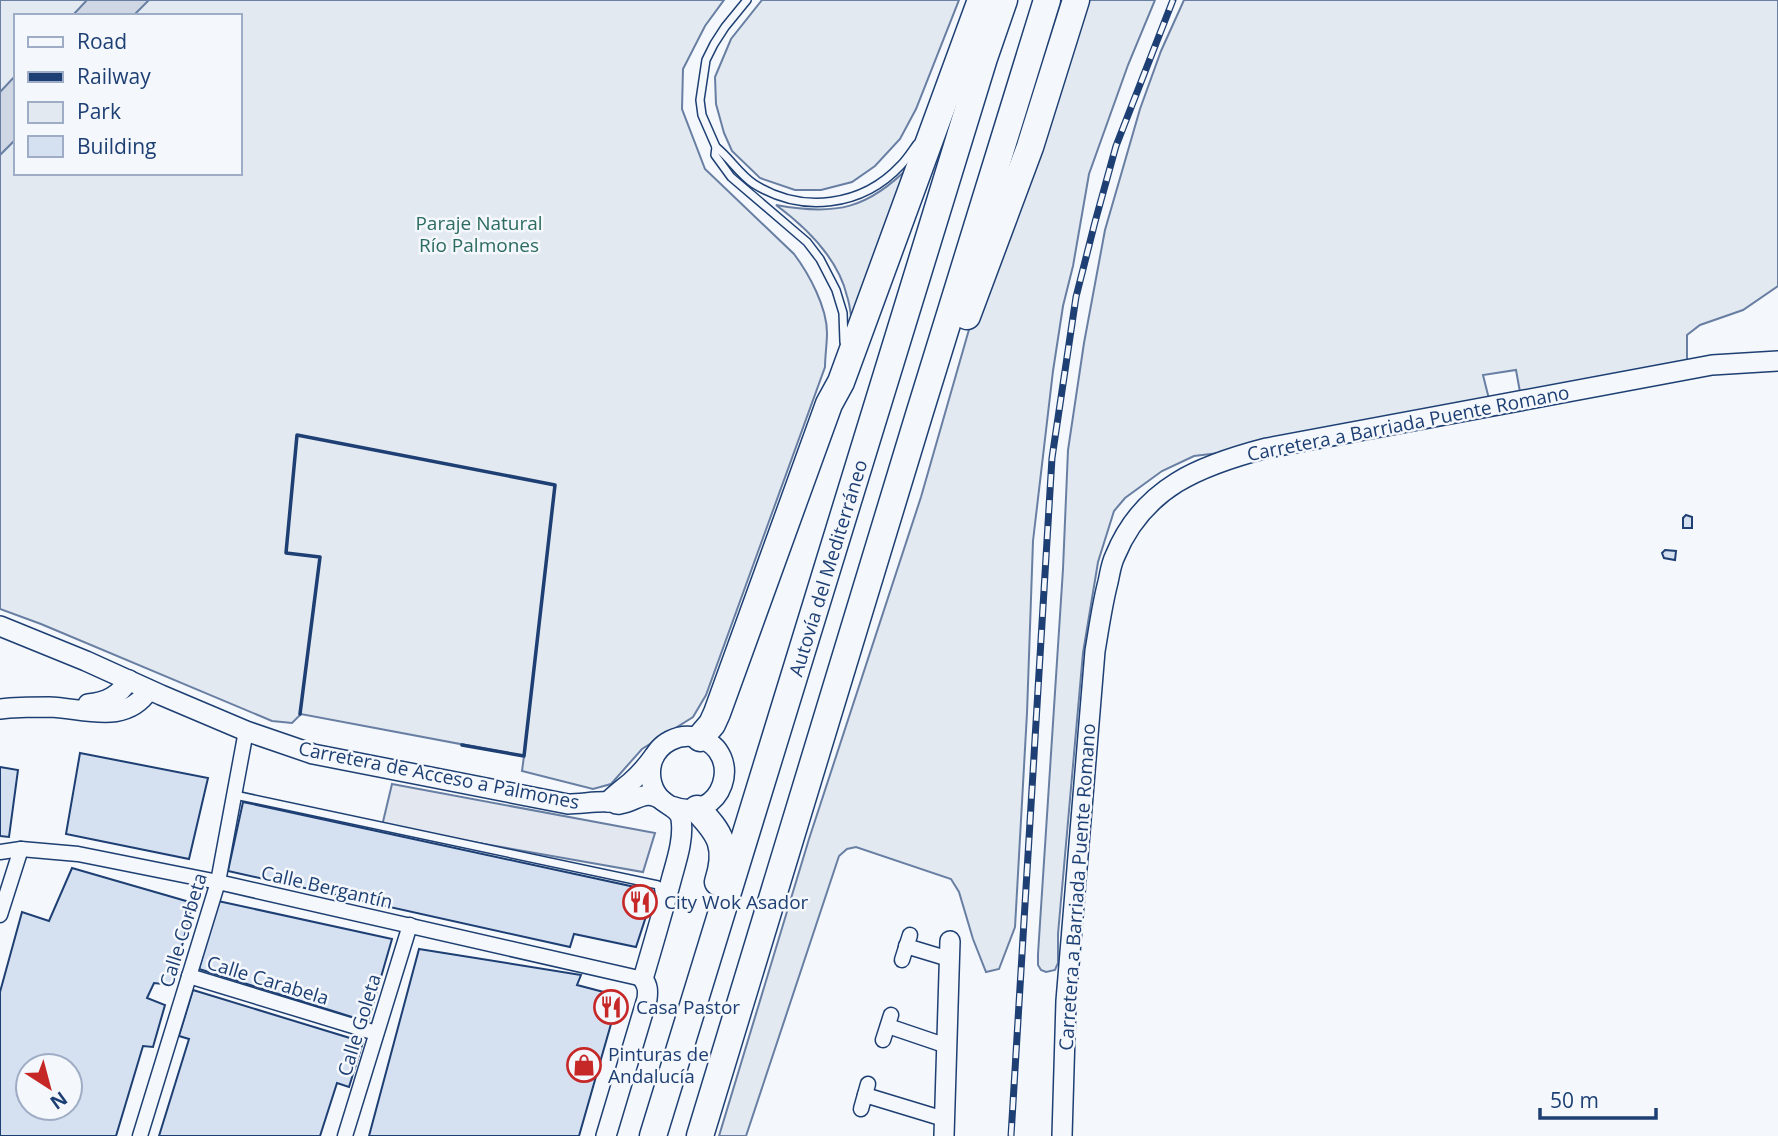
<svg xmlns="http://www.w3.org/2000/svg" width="1778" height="1136" font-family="'Open Sans',sans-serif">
<rect width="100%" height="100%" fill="#f4f7fb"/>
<g fill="#e3e9f0" stroke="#687fa3" stroke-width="2" fill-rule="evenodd">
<path d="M0,0H724L705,26L683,69L682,109L705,169L794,254C809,274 827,307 827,333C827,344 825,356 825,367L706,695L693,717L642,749L611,784L593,789L522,771L524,756L301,714L292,723L272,721L41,624L0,609ZM16,16H240V173H16Z"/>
<path d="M762,0H959L916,109L900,139L875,166L852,182L821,190H795L760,178L732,151L724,133L716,104L715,77L731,39Z"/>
<path d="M1086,0H1155L1128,65L1089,174L1073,266L1063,306L1053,371L1033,541L1027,713L1015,927L999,969L986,972L973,939L959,892L951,879L856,847L847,849L839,856L746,1136H719L809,839L921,497L974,312Z"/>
<path d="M1184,0H1778V286L1743,310L1700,325L1687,335V361L1520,392L1516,370L1483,375L1489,399L1219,453L1194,456L1162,471L1125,498L1114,511L1098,562L1083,653L1058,934V963L1055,970L1046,972L1041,970L1038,965V954L1063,569L1068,450L1084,343L1105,230L1140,109L1161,51Z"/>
<path d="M911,165L852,324C851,315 850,305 847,296C838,258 807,228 776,205C836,216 868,209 911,165Z"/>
</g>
<path fill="#e3e8f0" stroke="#687fa3" stroke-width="2" d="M392,784L655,833L643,872L382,826Z"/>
<g fill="#cfd7e4" stroke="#687fa3" stroke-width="2">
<path d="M87,0H149L133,16H72Z"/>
<path d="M16,75V139L0,155V92Z"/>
</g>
<g fill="#d5e0f0" stroke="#1d3f73" stroke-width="2" fill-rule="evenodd">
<path d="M1686,515L1692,517V528H1683V518Z"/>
<path d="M1665,550L1676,551L1675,560L1664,558L1662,553Z"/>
<path d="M80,753L208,778L189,859L66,834Z"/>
<path d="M0,767L18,770L9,837L0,836Z"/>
<path d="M243,802L644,889L651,901L636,947L574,934L570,947L228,871Z"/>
<path d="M72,868L193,903L172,985L154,983L147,998L165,1005L153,1047L143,1046L116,1136H0V992L22,912L49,921ZM28,1066H70V1108H28Z"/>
<path d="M218,901L392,939L368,1022L199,969Z"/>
<path d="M419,949L581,975L577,985L619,996L579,1136H369Z"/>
<path d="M193,990L363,1042L349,1087L337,1083L320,1136H159L189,1039L179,1036Z"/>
</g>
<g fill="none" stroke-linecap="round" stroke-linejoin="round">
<g stroke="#1d3f73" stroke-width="10">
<g id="lane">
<path d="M747,0L725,27L714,44L706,60L700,100L702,115L716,147L715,155L731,177L807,242L820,259L836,290L843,313L844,342"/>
<path d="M716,147C730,158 739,174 754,184C802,214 862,207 901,165C907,159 912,151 917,144"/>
<path d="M235,795L658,885L660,898"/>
</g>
</g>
<g stroke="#1d3f73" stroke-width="17">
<g id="street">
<path d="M0,852L21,849L78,854L218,882L643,979"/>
<path d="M0,915L21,849"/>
<path d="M906,946L949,959"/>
<path d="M902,960L910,935"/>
<path d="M189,976L376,1033"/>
<path d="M888,1026L947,1046"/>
<path d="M883,1040L891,1015"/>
<path d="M865,1095L944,1119"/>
<path d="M861,1109L868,1084"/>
<path d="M140,1136L218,882L246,731"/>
<path d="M345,1136L410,925"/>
</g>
</g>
<g stroke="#1d3f73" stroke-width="22">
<g id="secondary">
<path d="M0,626L86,661L161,695L246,731L313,754L568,804C581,804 597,801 609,802C616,802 613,805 620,804C637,801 646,788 663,801"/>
<path d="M88,704C106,702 119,696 129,680"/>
<path d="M0,709C16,707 33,707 49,707C84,708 125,726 149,690"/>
<path d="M608,802C615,794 623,789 631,782C640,774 647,766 654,756"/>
<path d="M606,1136L647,999C648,991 648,986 643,979C653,945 663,911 672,877C677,859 684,838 681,819C680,810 669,806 663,801C652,792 648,776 652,762C658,743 679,732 699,738C745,752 724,826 671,806"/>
<path d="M944,1136L950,941"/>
<path d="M1062,1136L1066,1001L1095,651C1099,628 1102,605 1108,582C1110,573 1111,564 1115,556C1143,487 1201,465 1267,448L1712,365L1778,361"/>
</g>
</g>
<g stroke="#1d3f73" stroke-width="29">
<g id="highway">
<path d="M967,316L1030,147L1076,0"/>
<path d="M700,738L712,724L717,713L829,404L841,382L981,0"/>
<path d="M697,809C721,834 729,847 718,882"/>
<path d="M653,1136L984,58L1004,0"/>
<path d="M700,1136L918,418L1047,0"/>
</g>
</g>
<use href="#lane" stroke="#f4f7fb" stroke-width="7"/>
<use href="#street" stroke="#f4f7fb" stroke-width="14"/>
<use href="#secondary" stroke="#f4f7fb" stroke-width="19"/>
<use href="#highway" stroke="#f4f7fb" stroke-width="26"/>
<g stroke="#1d3f73" stroke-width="7">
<path id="rail" d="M1011,1136L1052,458L1076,297L1095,222L1116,146L1173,0"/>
</g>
<use href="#rail" stroke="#f4f7fb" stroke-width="4.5" stroke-dasharray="13" stroke-linecap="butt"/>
<path stroke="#1d3f73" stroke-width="3.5" d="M300,714L320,557L286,553L297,435L555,485L524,756L462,745"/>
</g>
<defs>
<g id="restaurant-ring" transform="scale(1.75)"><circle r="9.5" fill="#f4f7fb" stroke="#c62828" stroke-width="1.5"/><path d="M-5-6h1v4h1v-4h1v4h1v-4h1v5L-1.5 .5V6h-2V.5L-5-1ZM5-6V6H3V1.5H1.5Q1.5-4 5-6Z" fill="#c62828"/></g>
<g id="shop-ring" transform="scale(1.75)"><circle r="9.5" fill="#f4f7fb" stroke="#c62828" stroke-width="1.5"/><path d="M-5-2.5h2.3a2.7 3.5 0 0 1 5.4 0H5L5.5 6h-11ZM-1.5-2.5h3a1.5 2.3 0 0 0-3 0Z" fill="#c62828"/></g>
</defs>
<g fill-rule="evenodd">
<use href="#restaurant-ring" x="640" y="902"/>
<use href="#restaurant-ring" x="611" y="1007"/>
<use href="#shop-ring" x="584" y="1065"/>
</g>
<g text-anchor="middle" stroke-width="5" stroke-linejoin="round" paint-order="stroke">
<g font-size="19" fill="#2c6c60" stroke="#f4f7fb">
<text x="479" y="230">Paraje Natural<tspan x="479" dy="22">Río Palmones</tspan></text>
</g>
<g font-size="19" fill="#1d3f73" stroke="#f4f7fb">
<text transform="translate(1408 423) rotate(-11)" y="7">Carretera a Barriada Puente Romano</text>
<text transform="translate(828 568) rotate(-73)" y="7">Autovía del Mediterráneo</text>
<text transform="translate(439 775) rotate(11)" y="7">Carretera de Acceso a Palmones</text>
<text transform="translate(327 887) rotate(13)" y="7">Calle Bergantín</text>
<text transform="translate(1077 887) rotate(-86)" y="7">Carretera a Barriada Puente Romano</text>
<text transform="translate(183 930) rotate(-73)" y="7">Calle Corbeta</text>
<text transform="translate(268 980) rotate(17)" y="7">Calle Carabela</text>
<text transform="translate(359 1025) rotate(-73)" y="7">Calle Goleta</text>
</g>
<g font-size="19" fill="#1d3f73" stroke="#f4f7fb" text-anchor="start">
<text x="664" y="909">City Wok Asador</text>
<text x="636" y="1014">Casa Pastor</text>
<text x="608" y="1061">Pinturas de<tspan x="608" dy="22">Andalucía</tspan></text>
</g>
</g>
<rect x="14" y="14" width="228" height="161" fill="#f4f7fb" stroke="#9eadc5" stroke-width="2"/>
<rect x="28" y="37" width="35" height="10" fill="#f4f7fb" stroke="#9eadc5" stroke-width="2"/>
<text x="77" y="49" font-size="21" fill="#1d3f73">Road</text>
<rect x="28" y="72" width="35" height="10" fill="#1d3f73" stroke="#9eadc5" stroke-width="2"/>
<text x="77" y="84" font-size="21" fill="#1d3f73">Railway</text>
<rect x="28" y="102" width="35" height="21" fill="#e3e9f0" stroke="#9eadc5" stroke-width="2"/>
<text x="77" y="119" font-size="21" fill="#1d3f73">Park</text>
<rect x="28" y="136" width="35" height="21" fill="#d5e0f0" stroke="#9eadc5" stroke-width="2"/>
<text x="77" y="154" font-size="21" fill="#1d3f73">Building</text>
<g transform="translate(49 1087) rotate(144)"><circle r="33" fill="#f4f7fb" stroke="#9eadc5" stroke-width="2"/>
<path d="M0-5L12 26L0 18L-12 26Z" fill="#c62828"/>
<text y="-10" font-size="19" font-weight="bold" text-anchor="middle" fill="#1d3f73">N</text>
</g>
<path d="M1540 1108v10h116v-10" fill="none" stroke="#1d3f73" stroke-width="3.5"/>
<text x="1550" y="1108" font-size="21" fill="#1d3f73" stroke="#f4f7fb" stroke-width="5" paint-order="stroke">50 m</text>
</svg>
